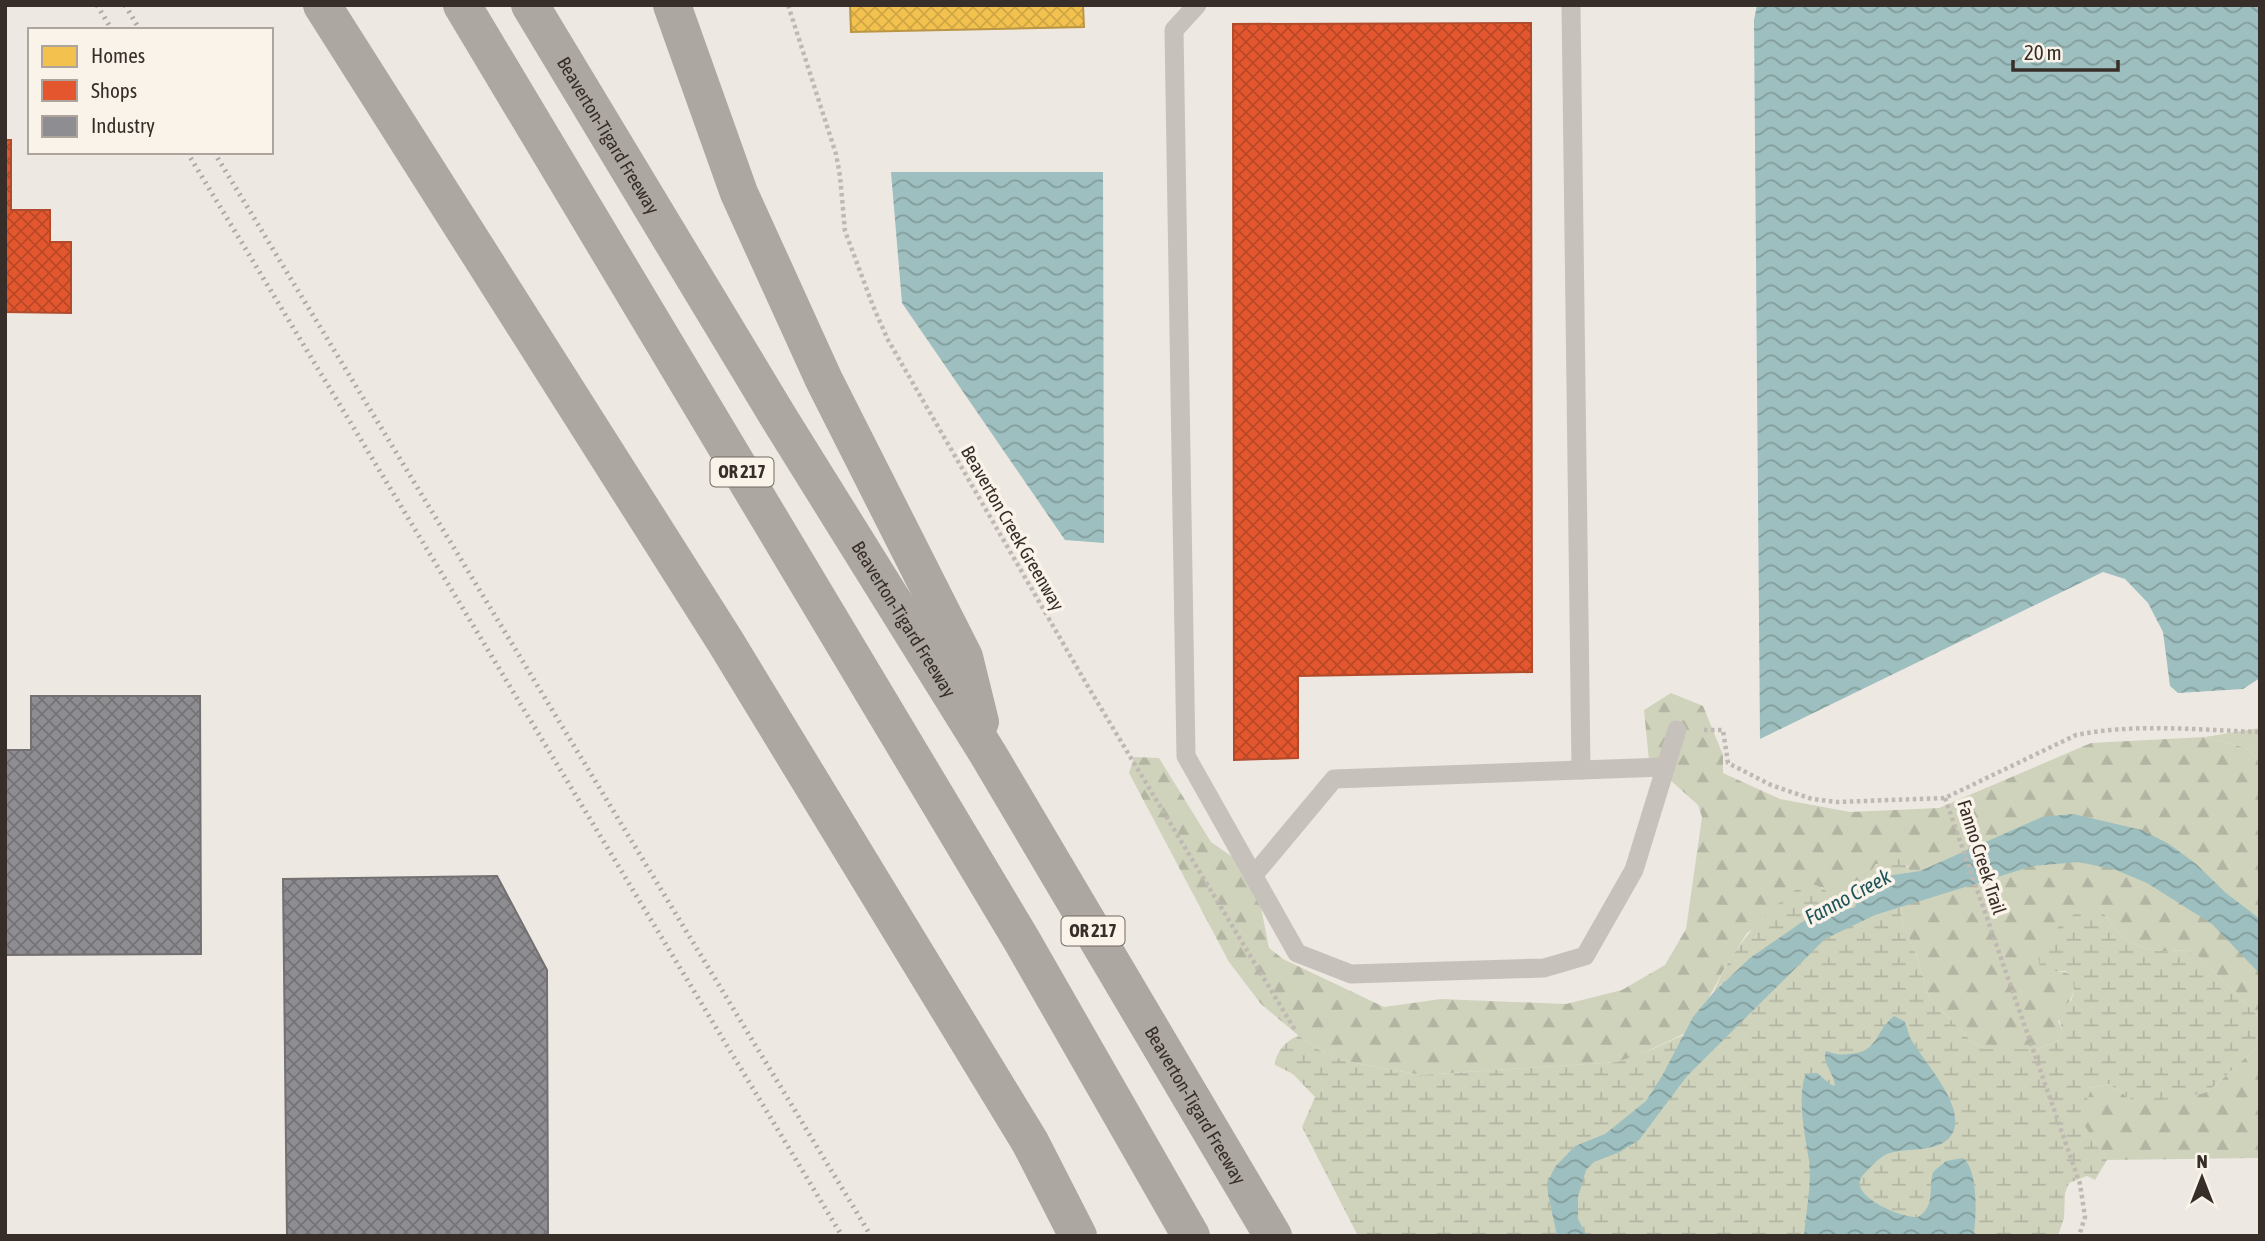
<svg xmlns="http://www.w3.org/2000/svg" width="2265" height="1241" font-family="'Asap Condensed',sans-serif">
<defs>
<pattern id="forest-firs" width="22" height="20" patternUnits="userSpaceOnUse" patternTransform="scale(1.75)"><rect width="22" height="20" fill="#cfd3bc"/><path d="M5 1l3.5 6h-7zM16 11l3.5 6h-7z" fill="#b2b5a2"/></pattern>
<pattern id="wetland-marsh" width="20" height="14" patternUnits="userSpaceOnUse" patternTransform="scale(1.75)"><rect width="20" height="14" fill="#cfd3bc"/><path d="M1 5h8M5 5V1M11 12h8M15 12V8" fill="none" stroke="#b2b5a2"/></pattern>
<pattern id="water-waves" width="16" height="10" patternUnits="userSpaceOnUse" patternTransform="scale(1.75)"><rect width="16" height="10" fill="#9ebfbf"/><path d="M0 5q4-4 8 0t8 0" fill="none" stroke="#829c9b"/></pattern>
<pattern id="homes-cross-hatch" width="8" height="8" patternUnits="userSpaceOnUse" patternTransform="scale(1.75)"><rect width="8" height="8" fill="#f2c14e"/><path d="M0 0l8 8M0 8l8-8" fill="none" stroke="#d0a644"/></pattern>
<pattern id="shops-cross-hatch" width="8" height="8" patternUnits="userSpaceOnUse" patternTransform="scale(1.75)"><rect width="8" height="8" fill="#e4572e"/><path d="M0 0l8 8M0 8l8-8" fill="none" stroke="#ba4827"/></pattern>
<pattern id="industry-cross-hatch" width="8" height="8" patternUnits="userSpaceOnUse" patternTransform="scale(1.75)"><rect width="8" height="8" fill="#8d8d92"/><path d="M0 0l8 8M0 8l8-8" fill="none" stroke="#747477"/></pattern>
</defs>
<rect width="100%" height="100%" fill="#eee8e2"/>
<path fill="#cfd3bc" d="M2260,728V762L2246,748L2205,737Z"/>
<g fill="url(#forest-firs)">
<path d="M1671,693L1703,706L1723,755V773L1780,799L1850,812L1939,808L2091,743L2205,737L2246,748L2260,762V1018L2199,957C2183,947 2178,952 2161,951C2131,950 2114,931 2100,907L2050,972C2091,967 2071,1002 2058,1021L2062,1030L2057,1042L2037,1049H1986L1972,1042L1929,997L1916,954L1902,921L1901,911L1905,898L1909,871L1907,865L1876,864C1861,887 1848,923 1822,887L1747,933L1723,971L1692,1030L1639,1055L1617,1062L1421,1075L1355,1063L1327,1055L1299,1036L1261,1004L1229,962L1129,773L1134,757L1159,758L1211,842L1254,872L1269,948L1283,959L1384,1007L1441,999L1566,1004L1622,990L1665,965L1686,929L1702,817L1698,805L1649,761L1644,710Z"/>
<path d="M2260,1044V1158L2107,1160L2080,1120L2091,1088L2109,1084L2135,1102L2204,1093L2216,1085Z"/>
</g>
<path fill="url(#wetland-marsh)" d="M1891,857C1901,858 1905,862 1909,871L1901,911L1902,921L1916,954L1929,997L1972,1042L1986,1049H2037L2057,1042L2062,1030L2056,1009L2071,1001C2075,989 2076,978 2065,971L2050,972L2040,968L2038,956C2051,932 2071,907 2100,907C2114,931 2131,950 2161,951C2178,952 2183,947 2199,957L2260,1018V1044L2216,1085L2204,1093L2144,1104L2135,1102L2109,1084L2091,1088L2081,1120L2107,1160L2095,1180L2087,1176L2069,1183L2065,1193L2064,1218L2058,1236H1358L1302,1127L1315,1097L1293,1074L1275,1065C1275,1053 1288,1038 1299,1036L1327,1055L1355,1063L1421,1075L1617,1062C1636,1056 1654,1049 1672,1040C1678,1037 1686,1035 1691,1031C1703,1022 1716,984 1724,970C1741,939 1765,912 1794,891C1827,867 1833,918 1854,900C1870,886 1865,864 1891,857Z"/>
<g fill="url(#water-waves)">
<path d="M1757,5H2260V678L2243,689L2178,693L2170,686L2163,632L2148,603L2125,579L2103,572L1760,739L1754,20Z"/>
<path d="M891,172H1103L1104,543L1065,540L902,303Z"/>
<path d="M2073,814L2142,830L2169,844L2195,863L2226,893L2260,919V974L2212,924L2147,883L2116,870L2079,862L2033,866L1875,915L1825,939L1687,1076L1639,1140L1620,1152L1594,1162L1586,1170L1578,1197V1219L1587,1236H1557L1548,1194L1547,1183L1555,1167L1575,1146L1605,1134L1646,1101L1662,1076L1693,1017L1713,993L1750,958L1805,920L1812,911L1824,908H1854L1857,903V886L1866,879L1920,871L2042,817Z"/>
<path d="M1894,1016L1904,1021C1908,1028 1908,1035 1912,1041C1925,1063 1963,1103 1954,1130C1945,1155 1907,1146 1887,1154C1878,1158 1870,1168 1863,1175C1845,1195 1903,1219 1918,1217C1936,1206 1928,1189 1933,1172L1946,1161L1963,1158C1979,1171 1976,1216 1974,1236H1804C1806,1211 1812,1184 1809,1160C1805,1136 1798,1103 1804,1079L1806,1074L1817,1073L1830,1084L1835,1086C1834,1072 1821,1062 1826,1051C1834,1054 1839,1055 1848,1054C1879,1053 1874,1032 1894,1016Z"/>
</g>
<path fill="url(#homes-cross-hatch)" stroke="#ba9543" stroke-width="2" d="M850,5H1083L1084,27L851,32Z"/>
<g fill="url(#shops-cross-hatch)" stroke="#b04b2c" stroke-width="2">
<path d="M1531,23L1532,672L1298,676V758L1234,760L1233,24Z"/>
<path d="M5,140H11V210H50V242H71V313L5,312Z"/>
</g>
<g fill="url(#industry-cross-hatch)" stroke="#747072" stroke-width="2">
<path d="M31,696H200L201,954L5,955V750H31Z"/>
<path d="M497,876L547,970L548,1236H287L283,879Z"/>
</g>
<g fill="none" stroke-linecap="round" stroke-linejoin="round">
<g stroke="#c0b9b3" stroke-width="4.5" stroke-dasharray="3.5 3.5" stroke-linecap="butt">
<path d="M788,5L836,154L840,176L845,231L873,306L888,340L1090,690L1295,1030"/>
<path d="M1704,730H1723L1728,763L1771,785L1812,799L1837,802L1945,798L2076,735C2135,723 2199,730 2260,732"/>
<path d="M1945,798L2080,1184L2085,1217L2079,1236"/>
</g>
<g stroke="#c7c1bb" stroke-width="19">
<path d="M1197,5L1174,30L1186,756L1297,953L1351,974L1544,968L1585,956L1634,870L1677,730"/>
<path d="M1571,5L1581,770L1665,767"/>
<path d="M1253,876L1334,779L1581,770"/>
</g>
<g stroke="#ada7a1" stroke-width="38">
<path d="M322,5L725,641L1030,1142L1078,1236"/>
<path d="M462,5L1021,939L1191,1236"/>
<path id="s1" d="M530,5L779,418L988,754L1273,1236"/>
<path d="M672,5L739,193L824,380L964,657L980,722"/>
</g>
<g stroke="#afa9a5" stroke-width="5" stroke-dasharray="2 5" stroke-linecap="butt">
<path d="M97,5L112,30"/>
<path d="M125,5L140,30"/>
<path d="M187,152L842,1236"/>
<path d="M214,152L871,1236"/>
</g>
</g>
<g text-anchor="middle" stroke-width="7" stroke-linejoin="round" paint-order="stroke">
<g fill="#faf3ea" stroke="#726963" stroke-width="2">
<rect x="710.5" y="457.5" width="63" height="29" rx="5"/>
<rect x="1061.5" y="916.5" width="63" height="29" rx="5"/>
</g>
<g font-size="18" font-weight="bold" fill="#382e29">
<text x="742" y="478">OR 217</text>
<text x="1093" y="937">OR 217</text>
</g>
<g font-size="19" fill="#382e29" stroke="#faf3ea">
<text dy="7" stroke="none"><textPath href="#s1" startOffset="152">Beaverton-Tigard Freeway</textPath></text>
<text transform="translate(1013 528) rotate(60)" y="7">Beaverton Creek Greenway</text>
<text dy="7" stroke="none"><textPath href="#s1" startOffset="719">Beaverton-Tigard Freeway</textPath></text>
<text transform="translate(1982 857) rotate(72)" y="7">Fanno Creek Trail</text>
<text dy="7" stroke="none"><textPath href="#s1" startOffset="1286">Beaverton-Tigard Freeway</textPath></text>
</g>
<g font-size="21" font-style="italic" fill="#1e555b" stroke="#faf3ea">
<text transform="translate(1848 897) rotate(-28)" y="7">Fanno Creek</text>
</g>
</g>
<rect width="2265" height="1241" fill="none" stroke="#382e29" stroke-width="14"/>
<rect x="28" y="28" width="245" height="126" fill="#faf3ea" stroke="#aca49d" stroke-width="2"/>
<rect x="42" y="46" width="35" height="21" fill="#f2c14e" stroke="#aca49d" stroke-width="2"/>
<text x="91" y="63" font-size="21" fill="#382e29">Homes</text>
<rect x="42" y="80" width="35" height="21" fill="#e4572e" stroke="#aca49d" stroke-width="2"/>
<text x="91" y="98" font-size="21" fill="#382e29">Shops</text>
<rect x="42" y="116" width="35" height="21" fill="#8d8d92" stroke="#aca49d" stroke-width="2"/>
<text x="91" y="133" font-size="21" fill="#382e29">Industry</text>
<g transform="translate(2202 1178)" stroke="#faf3ea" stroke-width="5" paint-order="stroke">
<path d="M0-5L12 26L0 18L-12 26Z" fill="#382e29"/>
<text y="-10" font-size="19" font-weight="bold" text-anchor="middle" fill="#382e29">N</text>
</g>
<path d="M2013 60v10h105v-10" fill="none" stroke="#382e29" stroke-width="3.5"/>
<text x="2024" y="60" font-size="21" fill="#382e29" stroke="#faf3ea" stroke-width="5" paint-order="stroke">20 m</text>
</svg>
